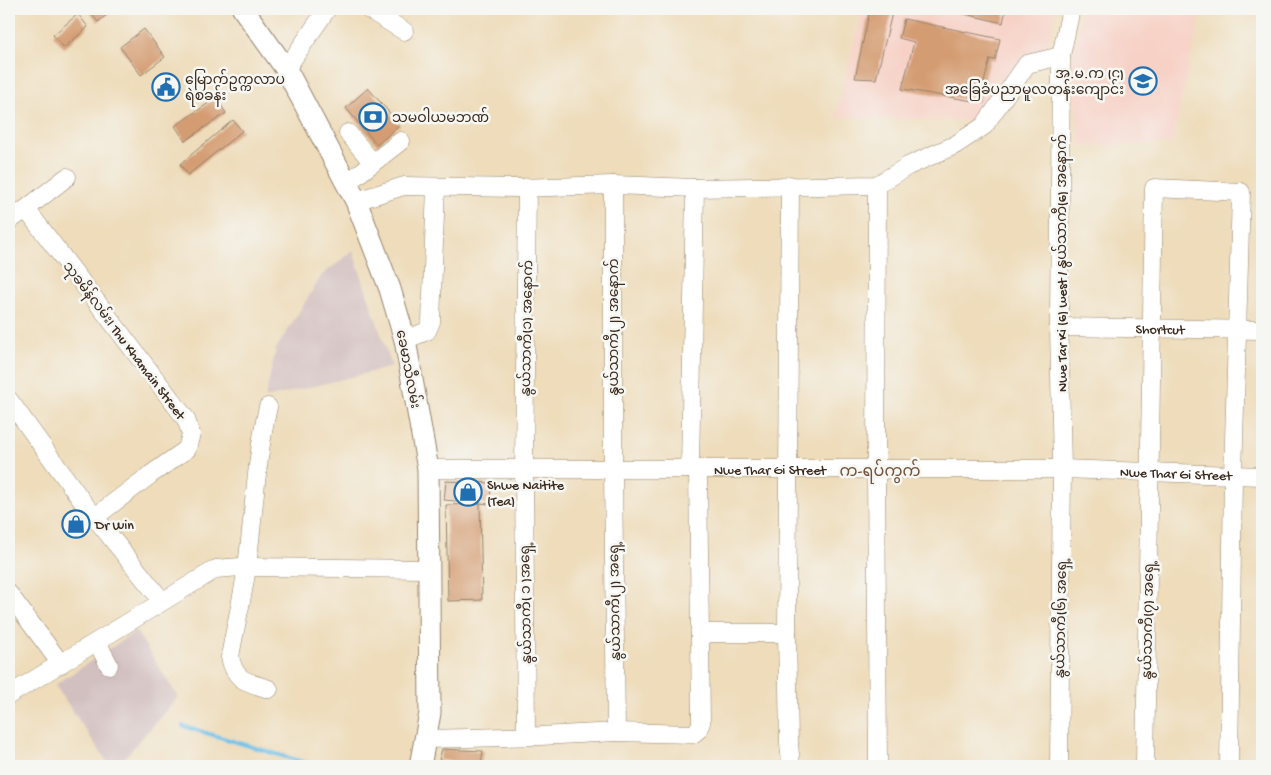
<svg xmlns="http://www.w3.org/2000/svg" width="1271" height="775" font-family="'Gochi Hand','Noto Sans Myanmar',sans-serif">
<rect width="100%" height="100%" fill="#f6f6f2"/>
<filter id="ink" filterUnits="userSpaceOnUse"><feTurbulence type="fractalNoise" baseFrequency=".02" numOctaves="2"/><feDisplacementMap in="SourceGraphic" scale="10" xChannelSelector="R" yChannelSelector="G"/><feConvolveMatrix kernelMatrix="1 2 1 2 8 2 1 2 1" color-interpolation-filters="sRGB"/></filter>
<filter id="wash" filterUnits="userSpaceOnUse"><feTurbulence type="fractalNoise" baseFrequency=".0096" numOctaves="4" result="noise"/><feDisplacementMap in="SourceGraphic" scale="20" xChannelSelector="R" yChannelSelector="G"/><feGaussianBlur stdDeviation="1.12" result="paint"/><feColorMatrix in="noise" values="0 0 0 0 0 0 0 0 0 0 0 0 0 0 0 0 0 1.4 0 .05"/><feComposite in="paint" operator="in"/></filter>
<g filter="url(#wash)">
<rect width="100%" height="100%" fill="#eedcba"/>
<g fill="#f7d1c6">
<path d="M863,9H1056L1045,59L1023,56L976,121L835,117Z"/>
<path d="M1081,9H1201L1172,144L1079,146L1072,63Z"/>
</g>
<g fill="#d2bfbf">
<path d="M353,251L392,367L265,398L276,349L322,275Z"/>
<path d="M136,631L178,697L117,766H110L55,685Z"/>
</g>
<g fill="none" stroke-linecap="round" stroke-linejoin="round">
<path stroke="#6cc0e9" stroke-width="4" d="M183,726L316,766"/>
</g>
<g id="blocks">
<g fill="#d49c72">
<path d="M87,9H114L98,22Z"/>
<path d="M870,9H893L876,79L855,78Z"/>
<path d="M944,9H1006L1003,23Z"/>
<path d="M78,14L88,27L64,48L53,35Z"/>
<path d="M904,19L1000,39L995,60L990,59L979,102L902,89L914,42L899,38Z"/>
<path d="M144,29L165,57L141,75L120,47Z"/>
<path d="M368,88L400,125L377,145L346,108Z"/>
<path d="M216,98L226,113L185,141L175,126Z"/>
<path d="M233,120L242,131L188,175L180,164Z"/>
<path d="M446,481L491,483L490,504L444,500Z"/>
<path d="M480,504L482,600L448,601L446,505Z"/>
<path d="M442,749L483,751L481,764L439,760Z"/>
</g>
</g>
</g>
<g filter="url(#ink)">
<use href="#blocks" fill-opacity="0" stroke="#94836c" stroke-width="1"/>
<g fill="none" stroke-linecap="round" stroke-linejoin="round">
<g stroke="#94836c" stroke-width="19">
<g id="minor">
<path d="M368,9L404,31"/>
<path d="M286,69L327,9"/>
<path d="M348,133L373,163"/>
<path d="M347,183L401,141"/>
<path d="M613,185V469L616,732"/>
<path d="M790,185L787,633L789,743L791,766"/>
<path d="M877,185L876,468L878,766"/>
<path d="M356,201L404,186L519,188L613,185L695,188L877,185L908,166L955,145L984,126L1027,64L1061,56"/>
<path d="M26,209L67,177"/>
<path d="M9,221L26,209L186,419L191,434L187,449L150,475L95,517"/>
<path id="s1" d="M1059,327L1262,330"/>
<path d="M405,340L427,331L431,322L436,187"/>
<path d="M9,400L85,505L162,601"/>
<path d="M268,407C256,459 254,513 247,566C243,597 235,627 230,657C235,682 248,682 269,689"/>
<path id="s2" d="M428,469H1062L1262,476"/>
<path d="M690,469L695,188"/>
<path d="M9,594L61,664"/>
<path d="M701,633H787"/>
<path d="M97,642L109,665"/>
<path d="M9,695L216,569L240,567L429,569"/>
<path d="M526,736L524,469L527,187"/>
<path d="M426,739L540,736L616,732L693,734L698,730L701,723L698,469"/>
<path d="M1059,766L1062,469L1059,327L1061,56L1071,9"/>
<path d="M1145,766L1154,188L1241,192L1233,476L1229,766"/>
</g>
</g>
<g stroke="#94836c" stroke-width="23">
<path id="major" d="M243,9L286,69L356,201L390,289L405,340L428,469L430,713L420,766"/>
</g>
<use href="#minor" stroke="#fff" stroke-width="18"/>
<use href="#major" stroke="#fff" stroke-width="21"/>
</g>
</g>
<defs>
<g id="school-ring" transform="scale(1.4375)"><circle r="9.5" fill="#f6f6f2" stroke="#1f6fb2" stroke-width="1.5"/><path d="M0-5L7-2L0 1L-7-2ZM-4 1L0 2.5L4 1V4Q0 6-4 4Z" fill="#1f6fb2"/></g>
<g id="civic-ring" transform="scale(1.4375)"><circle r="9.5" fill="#f6f6f2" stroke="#1f6fb2" stroke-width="1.5"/><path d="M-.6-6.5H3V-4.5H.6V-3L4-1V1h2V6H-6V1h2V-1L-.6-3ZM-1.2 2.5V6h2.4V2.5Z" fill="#1f6fb2"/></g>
<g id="bank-ring" transform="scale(1.4375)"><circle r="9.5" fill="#f6f6f2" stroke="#1f6fb2" stroke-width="1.5"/><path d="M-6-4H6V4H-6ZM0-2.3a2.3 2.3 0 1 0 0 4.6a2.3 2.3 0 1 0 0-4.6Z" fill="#1f6fb2"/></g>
<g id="shop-ring" transform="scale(1.4375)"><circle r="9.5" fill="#f6f6f2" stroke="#1f6fb2" stroke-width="1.5"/><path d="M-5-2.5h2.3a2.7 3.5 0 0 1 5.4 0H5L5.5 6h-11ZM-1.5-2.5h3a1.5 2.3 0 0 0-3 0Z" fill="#1f6fb2"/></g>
</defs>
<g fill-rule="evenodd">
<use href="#school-ring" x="1143" y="81"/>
<use href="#civic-ring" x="166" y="87"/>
<use href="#bank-ring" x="373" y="117"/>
<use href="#shop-ring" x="468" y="492"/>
<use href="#shop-ring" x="76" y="524"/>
</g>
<g text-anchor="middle" stroke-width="5" stroke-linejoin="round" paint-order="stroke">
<g font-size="14" fill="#3b2a1e" stroke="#f6f6f2" text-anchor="start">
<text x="1124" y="78" text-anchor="end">အ.မ.က (၄)<tspan x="1124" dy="16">အခြေခံပညာမူလတန်းကျောင်း</tspan></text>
<text x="185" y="84">မြောက်ဥက္ကလာပ<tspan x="185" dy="16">ရဲစခန်း</tspan></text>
<text x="392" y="122">သမဝါယမဘဏ်</text>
<text x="487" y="489">Shwe Naitite<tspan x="487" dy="16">(Tea)</tspan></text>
<text x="95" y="529">Dr Win</text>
</g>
<g font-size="14" fill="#3b2a1e" stroke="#f6f6f2">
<text transform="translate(1061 263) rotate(-90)" y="5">Nwe Tar Ki (6) west / နွယ်သာကီ(6) အနောက်</text>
<text transform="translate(613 327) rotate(-90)" y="5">နွယ်သာကီ(၂) အနောက်</text>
<text transform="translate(526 328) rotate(-89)" y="5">နွယ်သာကီ(၁) အနောက်</text>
<text dy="5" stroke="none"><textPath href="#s1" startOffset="101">Shortcut</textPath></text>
<text transform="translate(125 340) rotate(53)" y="5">သုခမိန်လမ်း၊ Thu Khamain Street</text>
<text transform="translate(409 369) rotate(79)" y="5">ခေမာသီလမ်း</text>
<text dy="5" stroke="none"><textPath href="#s2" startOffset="342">Nwe Thar Gi Street</textPath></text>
<text dy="5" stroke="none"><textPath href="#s2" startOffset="748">Nwe Thar Gi Street</textPath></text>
<text transform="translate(614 601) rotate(-91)" y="5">နွယ်သာကီ(၂) အရှေ့</text>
<text transform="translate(525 603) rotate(-91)" y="5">နွယ်သာကီ( ၁ )အရှေ့</text>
<text transform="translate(1060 618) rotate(-89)" y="5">နွယ်သာကီ(၆) အရှေ့</text>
<text transform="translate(1147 620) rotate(-89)" y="5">နွယ်သာကီ(၇) အရှေ့</text>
</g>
<g font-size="16" fill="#71523b" stroke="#f6f6f2">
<text x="880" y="476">က-ရပ်ကွက်</text>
</g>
</g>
<rect width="1271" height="775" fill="none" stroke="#f6f6f2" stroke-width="30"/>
</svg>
